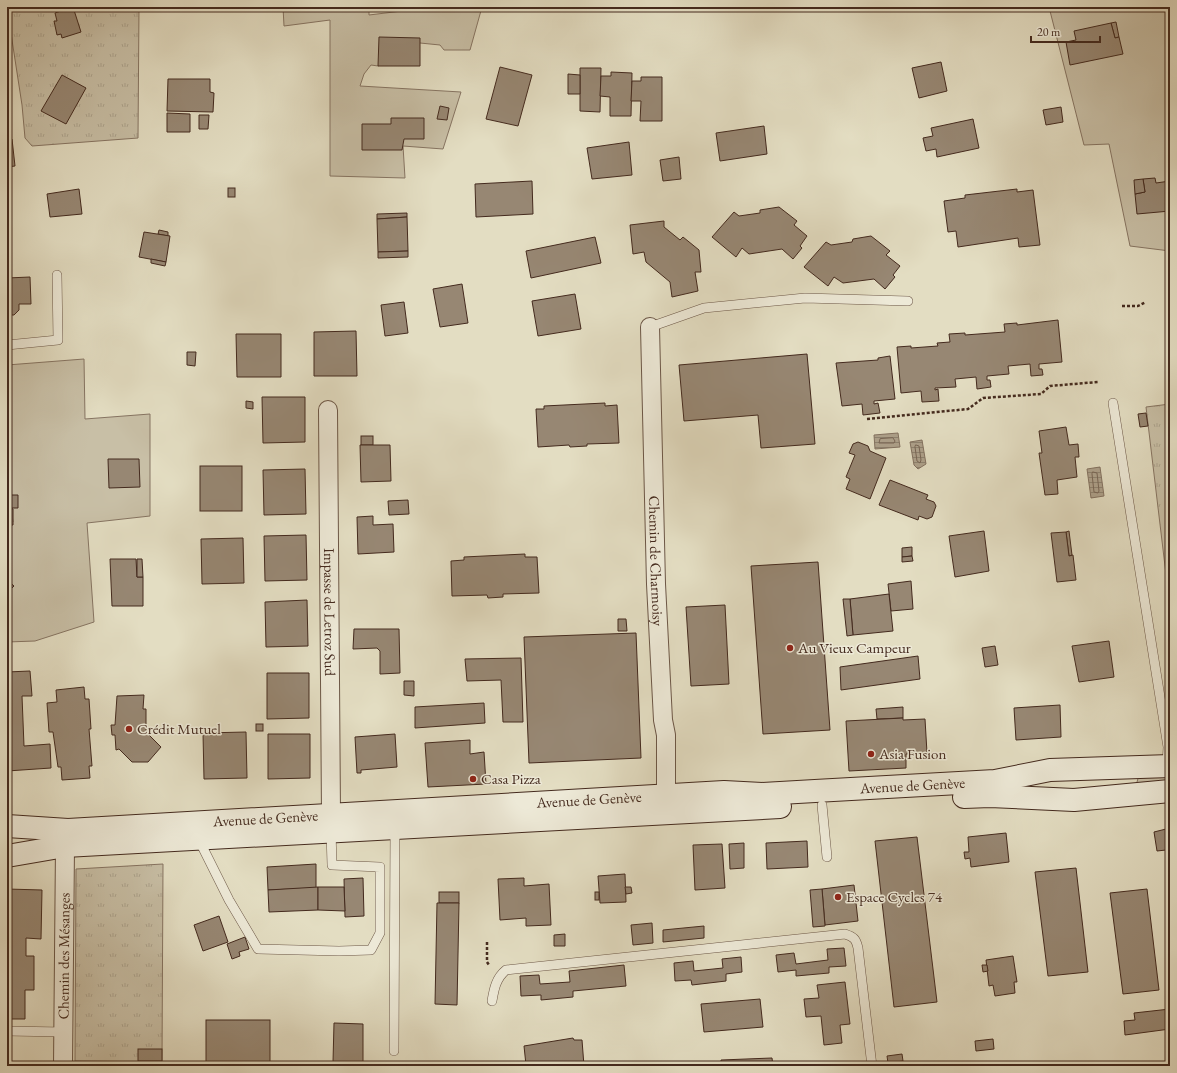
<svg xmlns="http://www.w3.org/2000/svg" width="1177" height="1073" font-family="'EB Garamond',serif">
<defs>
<pattern id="grass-tufts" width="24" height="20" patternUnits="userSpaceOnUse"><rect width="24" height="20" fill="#c8bfa6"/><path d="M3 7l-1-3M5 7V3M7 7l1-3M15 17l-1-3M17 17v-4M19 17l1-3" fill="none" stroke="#ada48e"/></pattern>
<pattern id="water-rules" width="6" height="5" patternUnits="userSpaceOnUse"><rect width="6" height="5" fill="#ada08a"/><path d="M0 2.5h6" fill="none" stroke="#8e8370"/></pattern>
</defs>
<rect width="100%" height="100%" fill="#e3ddc2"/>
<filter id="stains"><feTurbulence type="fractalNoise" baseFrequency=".005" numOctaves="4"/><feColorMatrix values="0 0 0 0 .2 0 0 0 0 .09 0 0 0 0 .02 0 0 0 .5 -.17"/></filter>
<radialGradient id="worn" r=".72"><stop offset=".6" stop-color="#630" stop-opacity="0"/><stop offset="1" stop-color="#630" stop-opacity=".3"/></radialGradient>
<g fill="url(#grass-tufts)" stroke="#867462">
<path d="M18,7H139L138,138L32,146L25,138L22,105L8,14Z"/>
<path d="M1170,404V608L1146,407Z"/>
<path d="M1170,773V784L1141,786L1137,782L1139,775Z"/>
<path d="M163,864L162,1062L75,1061L76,869Z"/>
</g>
<g fill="#c8bfa6" stroke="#867462">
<path d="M283,7H369V15L435,7H482L470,50H444L440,45L420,43L378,66L371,65L364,74L360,86L461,92L443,149L403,146L405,178L330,176V20L284,26Z"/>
<path d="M1049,7H1165L1170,26V251L1130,246L1109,144L1084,145Z"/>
<path d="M84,359L85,419L150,414V516L87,523L94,622L35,641L7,642V523L13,522L10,499H7V365Z"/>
</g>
<g fill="url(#water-rules)" stroke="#83715f">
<path d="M898,433L900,447L875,449L874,435Z"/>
<path d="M922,440L926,464L918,469L914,465L910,442Z"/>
<path d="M1100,467L1104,496L1091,498L1087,469Z"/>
</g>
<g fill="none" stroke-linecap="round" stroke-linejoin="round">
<g stroke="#786554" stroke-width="1">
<path d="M893,438L895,441L894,443H879L880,439Z"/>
<path d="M916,445L919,446L921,460L920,463L917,461L915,447Z"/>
<path d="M1093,472L1097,473L1099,491L1098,493L1094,492L1092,474Z"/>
</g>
</g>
<g fill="#978773" stroke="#442a1e">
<path d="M73,7L81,32L62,38L61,34L57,35L54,21H57L55,13Z"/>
<path d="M993,7H1007L994,10Z"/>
<path d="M1116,22L1119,37L1115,38L1111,23Z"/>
<path d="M1111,23L1115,38L1119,37L1123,54L1070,65L1066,42L1076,40L1074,31Z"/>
<path d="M379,37L420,38V66H378Z"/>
<path d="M941,62L947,91L919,98L912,68Z"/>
<path d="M500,67L532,75L518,126L486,119Z"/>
<path d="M580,68H601L600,112L580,111Z"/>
<path d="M611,72L632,73L631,116H610V97L600,96L601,76H611Z"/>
<path d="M568,74L580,75V94H568Z"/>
<path d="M62,75L86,88L66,124L41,111Z"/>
<path d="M641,77H662V121H640L641,101H631L632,81H641Z"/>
<path d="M168,79H210V92L214,93L213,112L167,111Z"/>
<path d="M440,106L449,108L447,120L437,119Z"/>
<path d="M1061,107L1063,122L1046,125L1043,110Z"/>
<path d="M167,113L190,114V132H167Z"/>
<path d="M199,115H209L208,129H199Z"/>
<path d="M391,118H424V139H404L402,150H362V124H391Z"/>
<path d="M973,119L979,148L937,157L936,149L926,151L923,138L933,136L931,128Z"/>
<path d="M764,126L767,154L720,161L716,133Z"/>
<path d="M7,139H12L15,166L7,167Z"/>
<path d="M629,142L632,175L592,179L587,148Z"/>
<path d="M679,157L681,179L663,181L660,160Z"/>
<path d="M1155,178L1156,183L1170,181V211L1137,214L1135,194L1145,192L1143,179Z"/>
<path d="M1143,179L1145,192L1135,194L1134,180Z"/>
<path d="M532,181L533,214L476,217L475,184Z"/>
<rect x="228" y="188" width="7" height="9"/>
<path d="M79,189L82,214L50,217L47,194Z"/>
<path d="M1017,189V192L1033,190L1040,245L1019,247L1018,238L958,247L956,231L948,232L944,201L965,198V195Z"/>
<path d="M779,207L797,221L794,225L807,236L800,246L802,248L793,259L782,249L749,254L742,248L736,257L712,237L734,212L739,216L760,213V210Z"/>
<path d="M407,213V217L377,219V214Z"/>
<path d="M407,217L408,251L378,252L377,219Z"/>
<path d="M664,221V227L680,240L683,237L699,250L701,272H695L698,291L672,297L670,282L646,262L644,252L633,254L630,225Z"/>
<path d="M159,230L168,232V236L158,234Z"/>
<path d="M144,232L170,236L166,262L139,257Z"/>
<path d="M871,236L890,251L886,255L900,266L893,275L895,277L885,289L874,279L843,283L834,277L828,286L804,267L826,242L831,245L852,242L853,239Z"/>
<path d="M595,237L601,263L531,278L526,251Z"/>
<path d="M408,251V257L378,258V252Z"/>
<path d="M151,259L166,262L165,266L151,263Z"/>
<path d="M30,277L31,304H19V310L14,315H7V278Z"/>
<path d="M462,284L468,323L440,327L433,289Z"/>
<path d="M575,294L581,329L538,336L532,301Z"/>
<path d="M404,302L408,333L385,336L381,305Z"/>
<path d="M1058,320L1062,362L1039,364V369H1042L1043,375L1031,376L1030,364L1008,366L1009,374L987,376V380H990L991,387L977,389L976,377L955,379L956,387L935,388V390L938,389L939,401L922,402L921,391L901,393L897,347L911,346V348L938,346L937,343L950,342L949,334L965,333V335L1005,332L1004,324L1017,323V325Z"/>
<path d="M356,331L357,376H314V332Z"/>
<path d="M236,334H281V377H237Z"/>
<path d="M187,352H196L195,366L187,365Z"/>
<path d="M807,354L815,444L761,448L758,415L684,421L679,365Z"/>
<path d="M890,356L895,399L874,401V404L878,403L880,413L863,415L862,404L842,406L836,363L878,360V358Z"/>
<path d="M262,397H305V442L263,443Z"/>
<path d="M246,401L253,402V409L246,408Z"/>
<path d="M605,403V406L617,405L619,443L587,444V446L570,447L569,445L538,447L536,409H544V406Z"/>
<path d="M1146,413L1148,426L1140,427L1138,414Z"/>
<path d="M1066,427L1069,445L1078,444L1079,457H1075L1077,477L1057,480L1058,494L1045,495L1039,453H1042L1039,431Z"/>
<rect x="361" y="436" width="12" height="9"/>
<path d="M858,442L868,446L870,451L886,458L870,499L846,489L850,479L846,477L855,455L849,453L853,444Z"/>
<path d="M360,445H390L391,481L361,482Z"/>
<path d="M108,459H139L140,487L109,488Z"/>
<rect x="200" y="466" width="42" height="45"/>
<path d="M305,469L306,514L264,515L263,470Z"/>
<path d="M890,480L928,495L926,499L934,502L936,506L932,517L927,519L919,516L918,520L879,505Z"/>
<path d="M7,495H9L10,508L13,509V525H7Z"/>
<path d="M9,495H18V508H10Z"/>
<path d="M408,500L409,514L389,515L388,501Z"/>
<path d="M373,516V525L393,524L394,552L358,554L357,517Z"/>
<path d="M984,531L989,571L955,577L949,536Z"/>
<path d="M1069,531L1072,555L1069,556L1066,532Z"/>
<path d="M1066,532L1069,556L1073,555L1076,580L1057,582L1051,533Z"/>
<path d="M306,535L307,580L265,581L264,536Z"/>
<path d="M243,538L244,583L202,584L201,539Z"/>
<path d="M912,547V556L902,557V548Z"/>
<path d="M525,554V557H537L539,593L503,594V597L488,598L487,595L452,596L451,561L464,560V557Z"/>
<path d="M912,556L913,561L902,562V557Z"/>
<path d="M110,559H136L137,577H143V606H112Z"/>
<path d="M137,559H142L143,577H137Z"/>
<path d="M818,562L830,730L763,734L751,566Z"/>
<path d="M7,580L14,586L7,593Z"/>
<path d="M911,581L913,609L891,611L888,584Z"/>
<path d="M889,594L893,631L853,635L850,599Z"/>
<path d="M843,599H850L853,635L847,636Z"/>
<path d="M307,600L308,646L266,647L265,602Z"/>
<path d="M725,605L729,684L691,686L686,607Z"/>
<path d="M618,619H626L627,631H618Z"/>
<path d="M354,629H399L400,673L380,674V651L377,648L353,649Z"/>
<path d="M636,633L641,758L529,763L524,637Z"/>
<path d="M1109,641L1114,677L1079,682L1072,646Z"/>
<path d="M995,646L998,665L985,667L982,648Z"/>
<path d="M918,656L920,679L841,690L840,667Z"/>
<path d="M521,658L523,722H503L501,680L467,681L465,659Z"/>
<path d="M30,671L32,696H22L24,746L50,744L51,768L7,771V672Z"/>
<path d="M267,673H309V718L267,719Z"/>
<path d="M404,681H414V696L404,695Z"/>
<path d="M84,687L85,699H89L91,729H89L92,766H89L90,778L62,780L61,767H58L53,732H49L47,703L57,702L56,690Z"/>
<path d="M144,695L143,709H146V732L161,747L148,762H132L119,749L116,750L115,735H112L111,725H115L117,696Z"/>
<path d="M484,703L485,723L415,728V707Z"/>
<path d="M1060,705L1061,737L1016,740L1014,708Z"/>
<path d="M903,707V718L877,719L876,709Z"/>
<path d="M903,718V720L925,719L927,753L906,754V768L849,771L846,721Z"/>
<rect x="256" y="724" width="7" height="7"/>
<path d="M246,732L247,778L204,779L203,733Z"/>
<path d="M268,734H310V778L268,779Z"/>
<path d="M395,734L397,767L361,770V773H357L355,737Z"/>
<path d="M470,740V754L484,752L486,784L428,787L425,743Z"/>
<path d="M1170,828V856L1167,857L1166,850L1157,851L1154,832Z"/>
<path d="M1006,833L1009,862L971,867L970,858L965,859L964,852H969L968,837Z"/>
<path d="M917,837L937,1002L894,1007L875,841Z"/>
<path d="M807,841L808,867L767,869L766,843Z"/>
<path d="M744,843V868L730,869L729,844Z"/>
<path d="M722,844L725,888L695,890L693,845Z"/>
<path d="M316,864V888L268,890L267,867Z"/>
<path d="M1076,868L1088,972L1048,976L1035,872Z"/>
<path d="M625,874L626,902L600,903L598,876Z"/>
<path d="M363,878L364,916L345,917L344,879Z"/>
<path d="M524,878V886L549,884L551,925L526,926V918L500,920L498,879Z"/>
<path d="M854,885L858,921L825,925L822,889Z"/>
<path d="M318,887V910L269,912L268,890Z"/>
<path d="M318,887H344L345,911L318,910Z"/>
<path d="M625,887H631L632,893L626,894Z"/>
<path d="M7,889L42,890L41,939L26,938V956H34V990H25V1019H7Z"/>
<path d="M822,889L825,926L813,927L810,890Z"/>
<path d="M1147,889L1159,990L1123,994L1110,893Z"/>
<rect x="439" y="892" width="20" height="11"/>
<rect x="595" y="892" width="4" height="8"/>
<path d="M437,903H459L457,1005L435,1004Z"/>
<path d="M219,916L228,942L203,951L194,925Z"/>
<path d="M652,923L653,943L633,945L631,925Z"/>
<path d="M704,926V938L663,942V930Z"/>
<path d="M565,934V946H554V935Z"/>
<path d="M245,937L249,949L239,952L240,956L232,959L227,944Z"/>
<path d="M844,948L846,966L829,967V973L796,976V970L778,972L776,955L794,953L796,964L828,960L827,949Z"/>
<path d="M1013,956L1017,982H1014L1015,993L995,996L993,985L989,986L986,960Z"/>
<path d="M741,957L742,972L726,974V981L692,985L691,980L675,981L674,963L693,961L694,971L723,968L722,959Z"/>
<path d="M624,965L626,986L573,991V997L541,1000V995L521,996L520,976L539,975L540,984L570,982L569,971Z"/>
<path d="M982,965H987L988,971L983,972Z"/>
<path d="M845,982L850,1024L840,1025L842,1043L824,1045L821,1016L806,1017L804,999L819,998L817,985Z"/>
<path d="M760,999L763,1027L704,1032L701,1004Z"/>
<path d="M1170,1009V1029L1125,1035L1124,1021L1135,1020L1134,1013Z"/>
<rect x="206" y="1020" width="64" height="46"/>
<path d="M334,1023L363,1024V1063L333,1062Z"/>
<path d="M573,1038L574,1040H582L584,1066L526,1065L524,1046Z"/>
<path d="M993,1039L994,1049L976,1051L975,1041Z"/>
<rect x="138" y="1049" width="24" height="12"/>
<path d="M902,1054L903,1061L888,1063L887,1056Z"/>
<path d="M772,1058L773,1066H721V1060Z"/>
</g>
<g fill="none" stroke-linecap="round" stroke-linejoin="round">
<g stroke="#6c5747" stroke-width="10">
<g id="service">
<path d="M650,327L704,308L805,298L908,301"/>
<path d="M7,345L58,340L57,275"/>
<path d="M1113,403L1168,747L1167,765"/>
<path d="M822,805L827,857"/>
<path d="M199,840L229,900L258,949L339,951L371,950L380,933V867L332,865L331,831"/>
<path d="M492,1001C494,989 496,978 506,970L845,934C854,937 856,939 858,948L872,1066"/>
<path d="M7,1031L63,1032"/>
<path d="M394,1051L395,828"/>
</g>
</g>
<g stroke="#6c5747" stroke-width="20">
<g id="minor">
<path id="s1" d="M650,327L656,584L663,720L666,735V795"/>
<path id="s2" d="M328,410L331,815"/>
<path id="s3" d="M63,1066L65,846"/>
</g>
</g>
<g stroke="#442a1e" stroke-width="24">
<g id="secondary">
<path d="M964,797L990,796L1074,800L1170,791"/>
<path id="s4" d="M7,826L68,830L724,792L762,794L815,791L995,781L1050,770L1170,766"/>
<path d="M7,856L65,846L780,807"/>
</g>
</g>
<g stroke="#442a1e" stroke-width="2.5" stroke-dasharray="3 2" stroke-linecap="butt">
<path d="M1122,306H1138L1146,302"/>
<path d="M867,419L968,409L983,398L1041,394L1050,386L1098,382"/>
<path d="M487,942V962L489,965"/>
</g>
<use href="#service" stroke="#ede9d7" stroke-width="9"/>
<use href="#minor" stroke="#ede9d7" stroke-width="18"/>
<use href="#secondary" stroke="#ede9d7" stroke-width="22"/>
</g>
<g fill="#8f2418" stroke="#ede9d7" stroke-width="1.5">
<circle cx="790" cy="648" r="4"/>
<circle cx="129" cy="729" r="4"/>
<circle cx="871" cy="754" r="4"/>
<circle cx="473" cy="779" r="4"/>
<circle cx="838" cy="897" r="4"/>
</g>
<g text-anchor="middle" stroke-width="3" stroke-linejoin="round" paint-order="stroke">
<g font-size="15" fill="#442a1e" stroke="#ede9d7">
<text dy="5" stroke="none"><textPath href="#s1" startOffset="234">Chemin de Charmoisy</textPath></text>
<text dy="5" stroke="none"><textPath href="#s2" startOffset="202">Impasse de Letroz Sud</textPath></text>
<text dy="5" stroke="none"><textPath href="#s4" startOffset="907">Avenue de Genève</textPath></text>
<text dy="5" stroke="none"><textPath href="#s4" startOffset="583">Avenue de Genève</textPath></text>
<text dy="5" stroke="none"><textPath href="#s4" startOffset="259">Avenue de Genève</textPath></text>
<text dy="5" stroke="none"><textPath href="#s3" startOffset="110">Chemin des Mésanges</textPath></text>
</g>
<g font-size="15" fill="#442a1e" stroke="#ede9d7" text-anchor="start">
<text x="798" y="653">Au Vieux Campeur</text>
<text x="137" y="734">Crédit Mutuel</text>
<text x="879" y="759">Asia Fusion</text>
<text x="481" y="784">Casa Pizza</text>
<text x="846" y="902">Espace Cycles 74</text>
</g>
</g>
<rect width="1177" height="1073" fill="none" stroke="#e3ddc2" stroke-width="24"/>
<rect x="8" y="8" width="1161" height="1057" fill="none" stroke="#442a1e" stroke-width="2"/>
<rect x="12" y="12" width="1153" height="1049" fill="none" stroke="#442a1e"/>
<path d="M1031 36v6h69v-6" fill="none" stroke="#442a1e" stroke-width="2"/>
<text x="1037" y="36" font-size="12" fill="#442a1e" stroke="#ede9d7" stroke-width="3" paint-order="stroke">20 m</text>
<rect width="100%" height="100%" filter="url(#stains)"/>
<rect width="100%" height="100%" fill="url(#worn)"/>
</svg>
